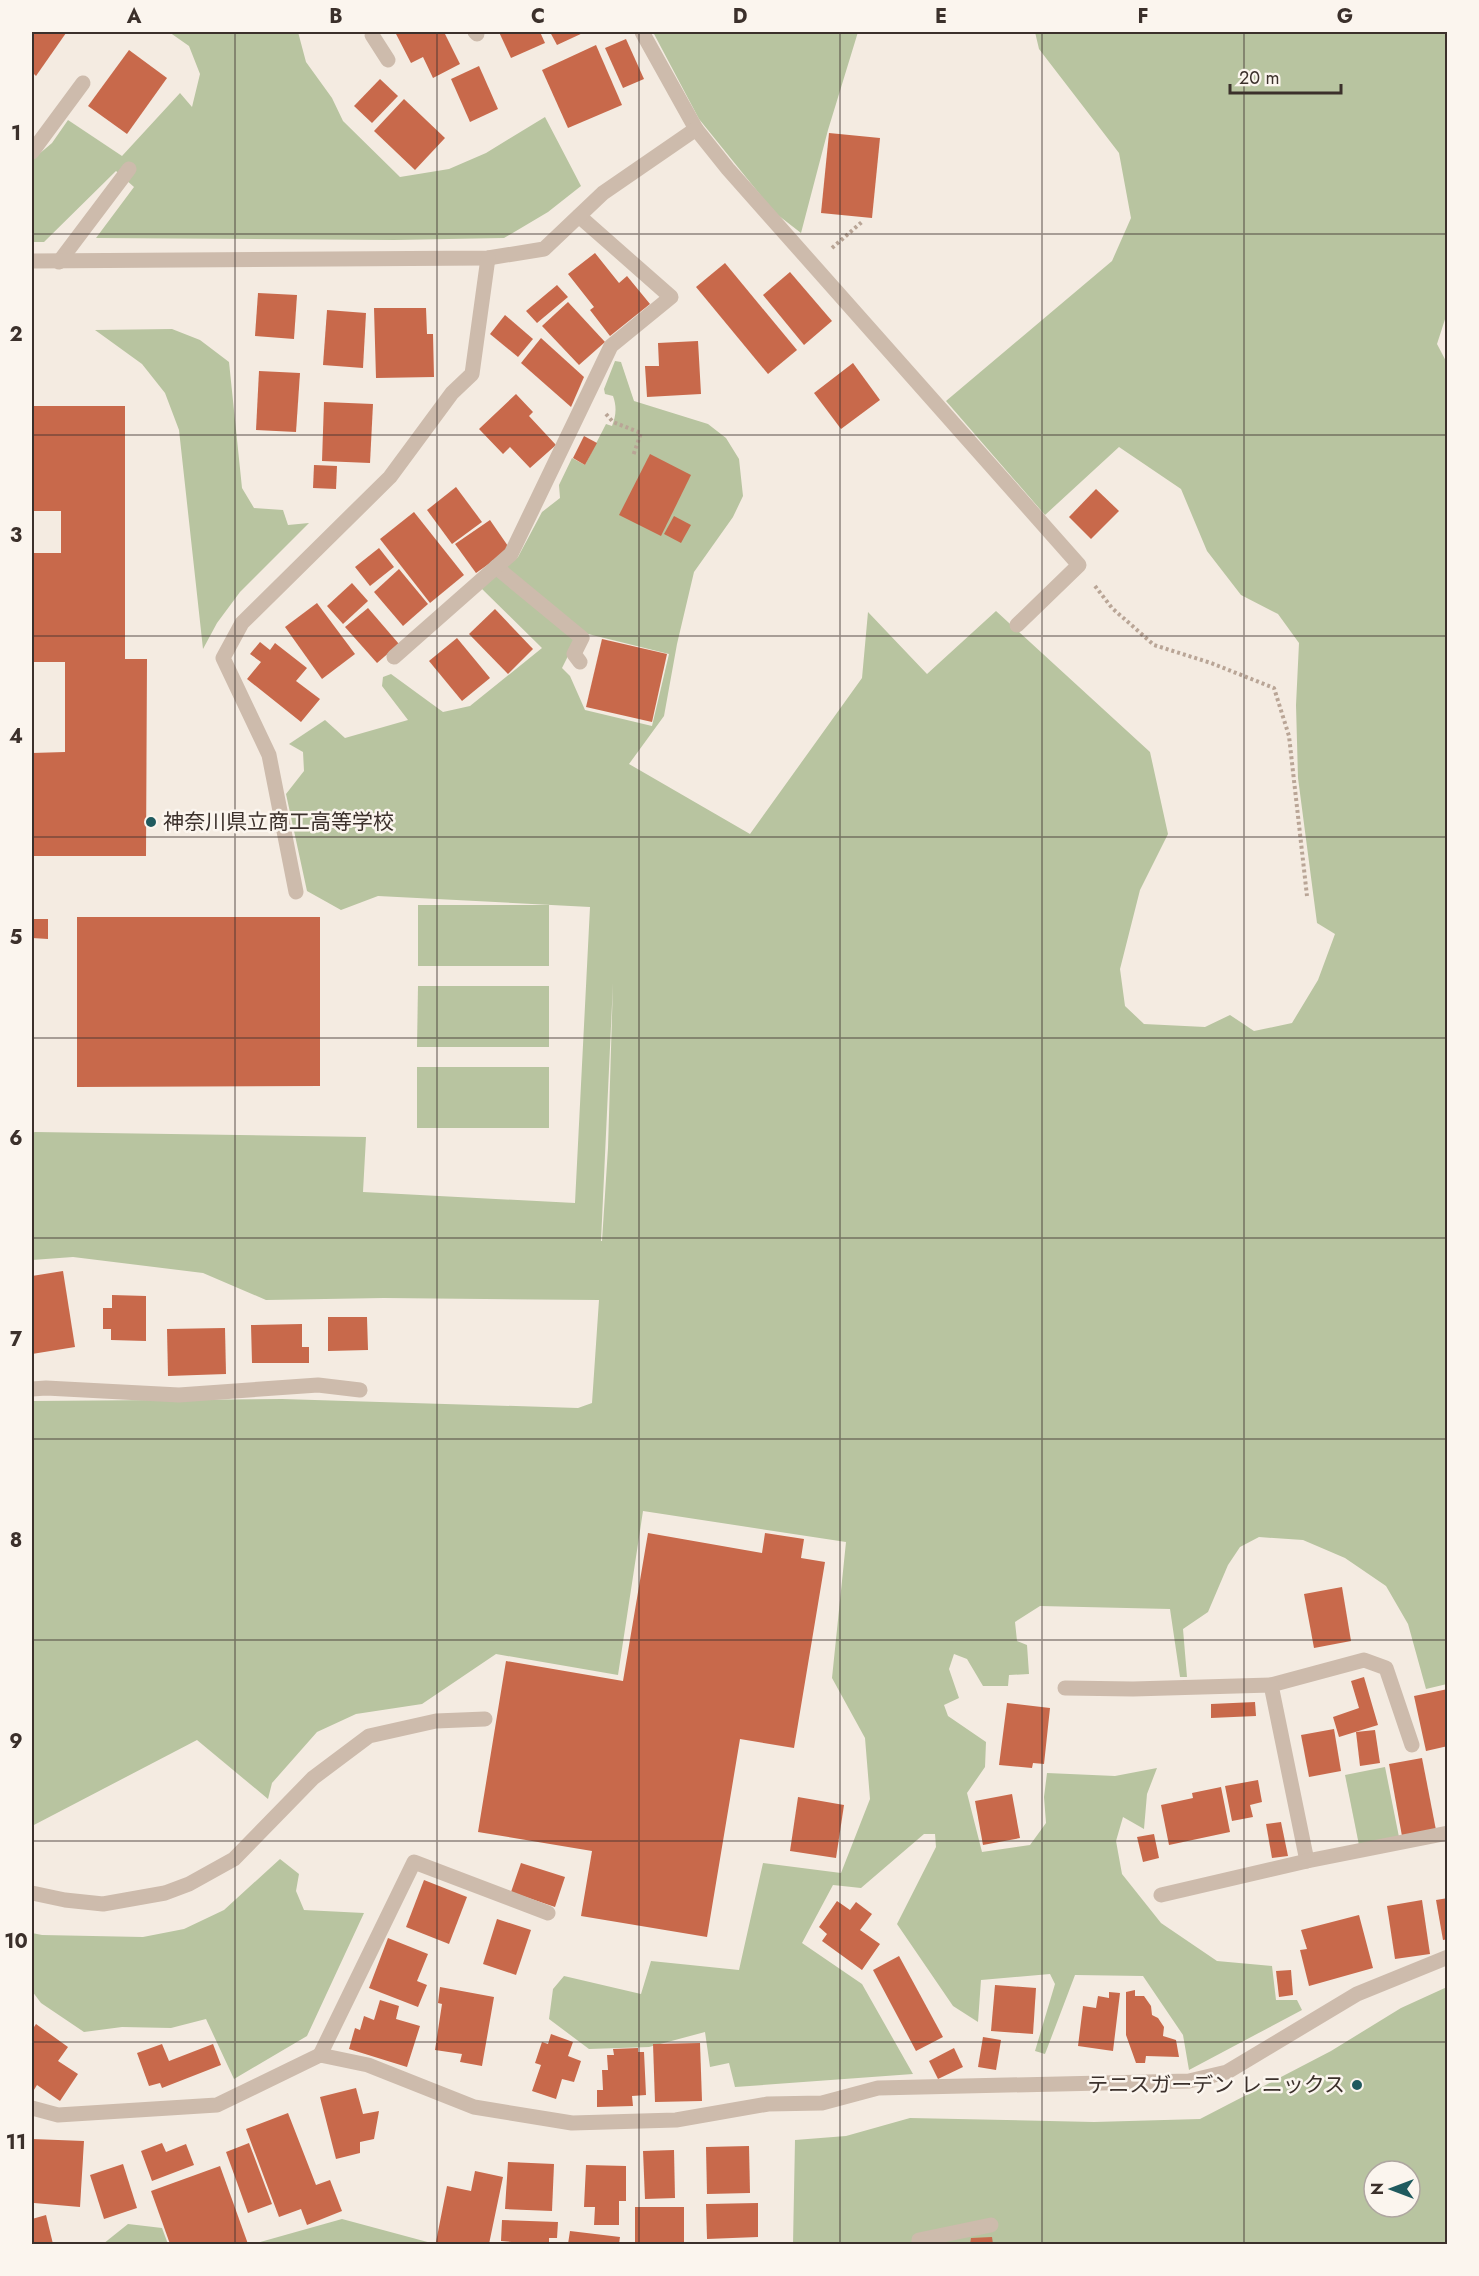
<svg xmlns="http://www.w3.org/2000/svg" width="1479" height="2276" font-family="Jost,'Noto Sans JP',sans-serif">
<rect width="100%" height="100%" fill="#f4ebe1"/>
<g fill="#b8c4a0" fill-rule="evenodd">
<path d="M169,32H298L306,62L332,98L343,121L400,177L449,169L486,153L545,117L581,186L548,212L504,238L394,240L96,238L134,187L116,171L44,242H32V160L52,143L68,120L122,156L180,93L192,107L200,74L189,46Z"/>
<path d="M653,32H858L828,130L801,233L774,212L699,119Z"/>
<path d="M1035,32H1447L1448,310L1437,344L1448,365L1447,1684L1426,1689L1408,1624L1386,1586L1345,1558L1303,1540L1259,1537L1240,1547L1228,1565L1208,1612L1183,1629L1187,1677H1180L1170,1609L1040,1606L1015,1622L1017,1641L1027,1645L1029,1674L1009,1675L1008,1686H983L967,1659L954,1654L949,1669L959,1698L944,1705L948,1716L986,1742L985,1767L967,1793L982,1852L1030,1845L1046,1823L1044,1797L1047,1773L1115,1776L1157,1768L1147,1794L1144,1829L1123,1817L1116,1841L1122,1874L1161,1923L1217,1961L1272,1966L1276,2000H1297L1302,2010L1189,2070L1183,2035L1143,1976L1075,1975L1045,2054L1035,2051L1055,1984L1050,1974L981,1980L978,2022L953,2006L897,1924L936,1847L935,1834H924L861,1888L833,1885L802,1943L862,1984L913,2074L735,2087L729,2063L710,2067L705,2032L649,2047L589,2049L549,2019L553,1989L564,1976L641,1994L651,1961L739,1970L763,1863L841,1873L870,1799L865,1738L832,1678L846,1542L643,1511L618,1675L496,1654L422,1704L356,1714L317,1732L272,1783L268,1799L197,1740L32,1826V1401L282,1399L578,1408L592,1403L599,1300L384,1298L266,1300L203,1273L73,1257L32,1260V1133L35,1132L366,1137L363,1192L575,1203L590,907L378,896L341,910L307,891L286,794L304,771L303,752L289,744L325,720L345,738L408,720L382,686L383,677L391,674L443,712L470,706L542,648L481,588L518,557L542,512L560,498L559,485L572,458L585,465L606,424L612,426C616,416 617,407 613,396L605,394L604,389L615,361L621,362L634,401L708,424L726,438L739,459L743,496L733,517L694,572L677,644L664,716L629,764L750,834L862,678L868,612L927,674L996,611L1150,752L1168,834L1140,890L1120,969L1125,1006L1144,1024L1205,1027L1230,1015L1254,1031L1292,1023L1318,980L1335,934L1317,923L1298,778L1296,705L1299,643L1278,614L1241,595L1207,551L1181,489L1119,447L1045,515L946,401L1112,261L1131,218L1119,153L1039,49ZM580,632L669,654L652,726L585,710L570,676L562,668ZM613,983L608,1148L602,1241H601Z"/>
<path d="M172,329L200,340L229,362L242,488L254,508L283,510L288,525L309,523L240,592L217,623L203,649L179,430L165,393L142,364L95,330Z"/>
<rect x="418" y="905" width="131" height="61"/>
<path d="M418,986H549V1047H417Z"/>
<rect x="417" y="1067" width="132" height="61"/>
<path d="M1385,1767L1399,1837L1359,1845L1345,1775Z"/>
<path d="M280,1859L299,1874L296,1891L304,1910L364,1913L307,2036L234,2079L206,2019L171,2028L122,2027L84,2032L41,2003L32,1991V1933L42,1935L143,1937L184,1929L224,1910Z"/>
<path d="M1447,1987V2244H793L795,2140L846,2136L910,2118L1094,2122L1200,2119L1331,2051L1401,2008ZM1374,2171H1410V2207H1374Z"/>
<path d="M342,2219L435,2244H253Z"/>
<path d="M128,2224L162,2228L168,2244H103Z"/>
</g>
<g fill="#c8694b">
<path d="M32,32H63L66,33L36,76L32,72Z"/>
<path d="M395,32H444L460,64L433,78L423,57L411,63Z"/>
<path d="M499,32H540L545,43L511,58Z"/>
<path d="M550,32H585L557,45Z"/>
<path d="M626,39L644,79L623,88L605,48Z"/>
<path d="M596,45L622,105L568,128L542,70Z"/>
<path d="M129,50L167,78L127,134L88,106Z"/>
<path d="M479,66L498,109L470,122L451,79Z"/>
<path d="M380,79L398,96L372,123L354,106Z"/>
<path d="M404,99L445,138L415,170L374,131Z"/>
<path d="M829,133L880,138L872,218L821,213Z"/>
<path d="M595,253L619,283L627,276L650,304L610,336L590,310L594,307L568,274Z"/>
<path d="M725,263L797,350L768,374L696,287Z"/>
<path d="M790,272L832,321L804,345L763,295Z"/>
<path d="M557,285L568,297L537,323L526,311Z"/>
<path d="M258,293L297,295L294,339L255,336Z"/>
<path d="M568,302L605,342L579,365L542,326Z"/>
<path d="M374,308H426L427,334H433L434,377L376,378Z"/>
<path d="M327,310L366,313L363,368L323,365Z"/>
<path d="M505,315L533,339L518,357L490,334Z"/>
<path d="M541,338L584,377L571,407L521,363Z"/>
<path d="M698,341L701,394L647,397L645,366H659L658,343Z"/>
<path d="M853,363L880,400L841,429L814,393Z"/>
<path d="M259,371L300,373L296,432L256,430Z"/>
<path d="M516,394L533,412L529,416L556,445L530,468L510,447L503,454L479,429Z"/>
<path d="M324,402L373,404L370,463L322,461Z"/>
<path d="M32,406H125V659H147L146,856H32V753L65,752V662H32V553H61V511H32Z"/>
<path d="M584,436L597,443L585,465L573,458Z"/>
<path d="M650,454L691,475L661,536L619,515Z"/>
<path d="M314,465L337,466L336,489L313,488Z"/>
<path d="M456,487L482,522L452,544L427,510Z"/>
<path d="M1096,489L1119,511L1091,539L1069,517Z"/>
<path d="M414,512L464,575L430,603L380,539Z"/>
<path d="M674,516L691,525L681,543L664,534Z"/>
<path d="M490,520L510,549L476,573L455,544Z"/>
<path d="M379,548L394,567L370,586L355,567Z"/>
<path d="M399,569L428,604L403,626L374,592Z"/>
<path d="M352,583L368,601L343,624L327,606Z"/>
<path d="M317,603L355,654L322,679L285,627Z"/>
<path d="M368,608L399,644L377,663L345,627Z"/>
<path d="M495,609L533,649L508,674L469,634Z"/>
<path d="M457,638L490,678L462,701L429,661Z"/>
<path d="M602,639L667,654L652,722L586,707Z"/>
<path d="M260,642L270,650L275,643L307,668L296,681L320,699L301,722L247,679L261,662L250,654Z"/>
<path d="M77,917H320V1086L77,1087Z"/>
<path d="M32,919H48V939L32,938Z"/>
<path d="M63,1271L75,1347L32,1354V1276Z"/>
<path d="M112,1295L146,1296V1341L111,1340V1329H103V1308H112Z"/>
<path d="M328,1317H367L368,1350L328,1351Z"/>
<path d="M302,1324V1347H309V1363H252L251,1325Z"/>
<path d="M225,1328L226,1374L168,1376L167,1329Z"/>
<path d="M648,1533L762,1553L765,1533L804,1539L801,1558L825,1562L794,1748L740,1739L707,1937L581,1916L592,1851L478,1832L506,1661L623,1681Z"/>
<path d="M1342,1587L1351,1641L1314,1648L1304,1594Z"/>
<path d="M1364,1677L1378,1725L1339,1737L1333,1717L1359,1708L1351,1681Z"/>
<path d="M1448,1689V1746L1426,1751L1414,1696Z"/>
<path d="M1255,1702L1256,1716L1211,1718V1704Z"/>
<path d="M1007,1703L1050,1708L1044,1764L1033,1763L1032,1768L999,1765Z"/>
<path d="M1334,1729L1341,1771L1309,1777L1301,1735Z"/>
<path d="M1375,1730L1380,1763L1360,1766L1356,1732Z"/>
<path d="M1422,1758L1436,1830L1402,1836L1389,1764Z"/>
<path d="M1258,1780L1262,1802L1250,1805L1253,1817L1232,1821L1225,1786Z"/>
<path d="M1221,1787L1230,1832L1169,1845L1161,1805L1193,1798L1192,1793Z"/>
<path d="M1012,1794L1020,1838L983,1845L975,1801Z"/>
<path d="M798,1797L844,1805L836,1858L790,1851Z"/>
<path d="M1281,1822L1288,1856L1272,1858L1266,1824Z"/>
<path d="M1154,1834L1159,1858L1143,1862L1137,1837Z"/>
<path d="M521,1863L565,1877L555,1907L511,1892Z"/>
<path d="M424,1880L467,1897L449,1944L406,1927Z"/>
<path d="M1448,1898V1939L1443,1940L1436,1900Z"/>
<path d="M1422,1900L1430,1954L1395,1959L1387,1906Z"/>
<path d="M837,1901L850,1910L856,1902L872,1914L860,1930L880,1944L862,1970L822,1941L827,1934L819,1927Z"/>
<path d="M1359,1915L1373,1968L1309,1986L1300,1950L1307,1949L1301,1930Z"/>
<path d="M497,1919L531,1930L516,1975L483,1964Z"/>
<path d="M388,1938L428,1954L417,1981L427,1985L418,2007L369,1988Z"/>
<path d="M899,1956L943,2037L916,2051L873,1970Z"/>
<path d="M1291,1970L1293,1995L1279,1997L1276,1971Z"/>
<path d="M995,1985L1036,1988L1033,2034L991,2031Z"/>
<path d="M440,1987L494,1997L482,2066L460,2062L462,2054L435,2050L442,2004L438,2003Z"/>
<path d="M1135,1990V1996H1144L1151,2006L1152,2015L1158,2018L1164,2027L1163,2036L1176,2040L1179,2057L1146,2056L1145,2063H1136L1126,2035V1992Z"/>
<path d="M1109,1992L1120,1993L1113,2051L1078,2046L1083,2006L1096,2008L1098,1996L1109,1998Z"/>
<path d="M380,2000L399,2006L396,2019L420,2026L407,2067L349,2049L355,2028L360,2030L364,2016L374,2020Z"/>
<path d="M36,2024L68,2047L58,2061L78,2074L60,2101L37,2085L32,2093V2030Z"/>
<path d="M551,2034L573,2042L568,2056L581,2061L574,2082L562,2079L556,2099L532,2091L541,2065L535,2063L542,2042L548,2044Z"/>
<path d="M983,2037L1001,2040L996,2070L978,2067Z"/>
<path d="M700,2043L702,2101L655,2102L653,2044Z"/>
<path d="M162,2044L169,2061L213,2044L221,2065L162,2088L160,2083L149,2086L137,2053Z"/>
<path d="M638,2048V2052H644L646,2095L632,2096L633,2106L597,2107V2090H603L602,2070H608L607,2055H614L613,2049Z"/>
<path d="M954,2048L963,2067L938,2079L929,2061Z"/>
<path d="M356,2088L363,2114L379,2111L374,2139L360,2142V2153L336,2159L320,2097Z"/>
<path d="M288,2113L316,2185L330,2180L342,2211L307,2225L301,2209L279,2217L246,2129Z"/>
<path d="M32,2139L84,2141L80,2207L34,2203L32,2200Z"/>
<path d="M162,2143L166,2152L186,2144L194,2165L152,2181L141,2151Z"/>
<path d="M249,2143L272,2204L248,2213L226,2152Z"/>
<path d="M749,2146L750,2193L707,2194L706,2147Z"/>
<path d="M674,2150L675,2198L645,2199L643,2151Z"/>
<path d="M508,2162L554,2164L552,2211L505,2209Z"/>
<path d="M123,2164L137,2208L104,2219L90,2175Z"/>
<path d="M586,2165L626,2166V2201H619V2225H594L595,2207H584Z"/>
<path d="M220,2166L248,2244H170L151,2191Z"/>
<path d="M475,2171L503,2177L489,2244H451L436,2242L447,2186L471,2191Z"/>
<path d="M758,2203V2237L707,2239L706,2204Z"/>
<rect x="635" y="2207" width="49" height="37"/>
<path d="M46,2215L53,2244H32V2219Z"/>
<path d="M502,2220L558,2222L557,2238H549V2244H512V2242L501,2241Z"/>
<path d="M570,2231L620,2237L619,2244H568Z"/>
<path d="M992,2237L993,2244H970L971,2238Z"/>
</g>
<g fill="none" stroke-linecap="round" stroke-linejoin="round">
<g stroke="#b9a596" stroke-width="4" stroke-dasharray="3 3" stroke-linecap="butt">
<path d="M832,248L863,221"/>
<path d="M606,414L613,422L641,433L633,456"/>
<path d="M1095,586L1112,608L1154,645L1211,663L1274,688L1289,736L1307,896"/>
</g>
<g stroke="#cdbbac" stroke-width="15">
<path d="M373,32L372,35L388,60"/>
<path d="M475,32L477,34"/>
<path d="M32,152L83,83"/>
<path d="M59,262L129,169"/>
<path d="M496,567L582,638L574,654L580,662"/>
<path d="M394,657L511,554L611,346L671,297L579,216"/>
<path d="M32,1389L46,1388L179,1395L318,1385L360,1390"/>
<path d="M1271,1685L1364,1660L1386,1668L1412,1745"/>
<path d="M1065,1688L1133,1689L1271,1685L1307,1861"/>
<path d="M32,1893L65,1900L103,1904L165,1893L189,1884L234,1859L313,1778L369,1736L436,1721L485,1719"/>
<path d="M1161,1895L1307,1861L1448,1833"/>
<path d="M320,2055L414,1862L548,1913"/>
<path d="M32,2108L58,2115L217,2105L320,2055L368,2065L474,2107L572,2123L676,2120L768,2104L822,2103L878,2088L1189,2081L1227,2072L1357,1994L1448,1957"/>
<path d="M919,2244V2240L991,2225"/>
</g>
<g stroke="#cdbbac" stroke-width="15">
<path d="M642,32L696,129"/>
<path d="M32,261L488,258L544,249L603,193L696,129L728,169L1079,565L1017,625"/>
<path d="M296,892L269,755L223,658L242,623L390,477L452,393L472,374L488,258"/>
</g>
</g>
<path fill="none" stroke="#3b302b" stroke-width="1.5" stroke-opacity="0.55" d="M235,32V2244M437,32V2244M639,32V2244M840,32V2244M1042,32V2244M1244,32V2244M32,234H1448M32,435H1448M32,636H1448M32,837H1448M32,1038H1448M32,1238H1448M32,1439H1448M32,1640H1448M32,1841H1448M32,2042H1448"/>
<g fill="#1f5a5e" stroke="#fbf5ee" stroke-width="2">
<circle cx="151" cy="822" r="6"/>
<circle cx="1357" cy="2085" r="6"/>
</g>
<g text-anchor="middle" stroke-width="5" stroke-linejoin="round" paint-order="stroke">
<g font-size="21" fill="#3b302b" stroke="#fbf5ee" text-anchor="start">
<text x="163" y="829">神奈川県立商工高等学校</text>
<text x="1345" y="2092" text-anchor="end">テニスガーデン レニックス</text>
</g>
</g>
<rect width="1479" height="2276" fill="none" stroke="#fbf5ee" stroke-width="66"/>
<g transform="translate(1392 2189) rotate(270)"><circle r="28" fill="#fbf5ee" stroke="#aea6a0" stroke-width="1.5"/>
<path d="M0-4.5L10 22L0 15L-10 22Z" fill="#1f5a5e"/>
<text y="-9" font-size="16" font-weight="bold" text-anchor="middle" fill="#3b302b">N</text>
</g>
<path d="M1230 84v9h111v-9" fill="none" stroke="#3b302b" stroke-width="3"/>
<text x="1239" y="84" font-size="18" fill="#3b302b" stroke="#fbf5ee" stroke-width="4.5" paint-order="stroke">20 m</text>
<rect x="33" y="33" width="1413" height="2210" fill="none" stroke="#3b302b" stroke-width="2"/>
<g font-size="20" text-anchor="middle" font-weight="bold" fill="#3b302b">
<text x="134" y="23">A</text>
<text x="336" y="23">B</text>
<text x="538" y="23">C</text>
<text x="740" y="23">D</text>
<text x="941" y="23">E</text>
<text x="1143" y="23">F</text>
<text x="1345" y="23">G</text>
<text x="16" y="140">1</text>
<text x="16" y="341">2</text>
<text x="16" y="542">3</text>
<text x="16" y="743">4</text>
<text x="16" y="944">5</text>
<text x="16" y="1145">6</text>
<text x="16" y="1346">7</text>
<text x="16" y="1547">8</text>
<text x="16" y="1748">9</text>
<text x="16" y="1948">10</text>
<text x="16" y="2149">11</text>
</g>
</svg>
